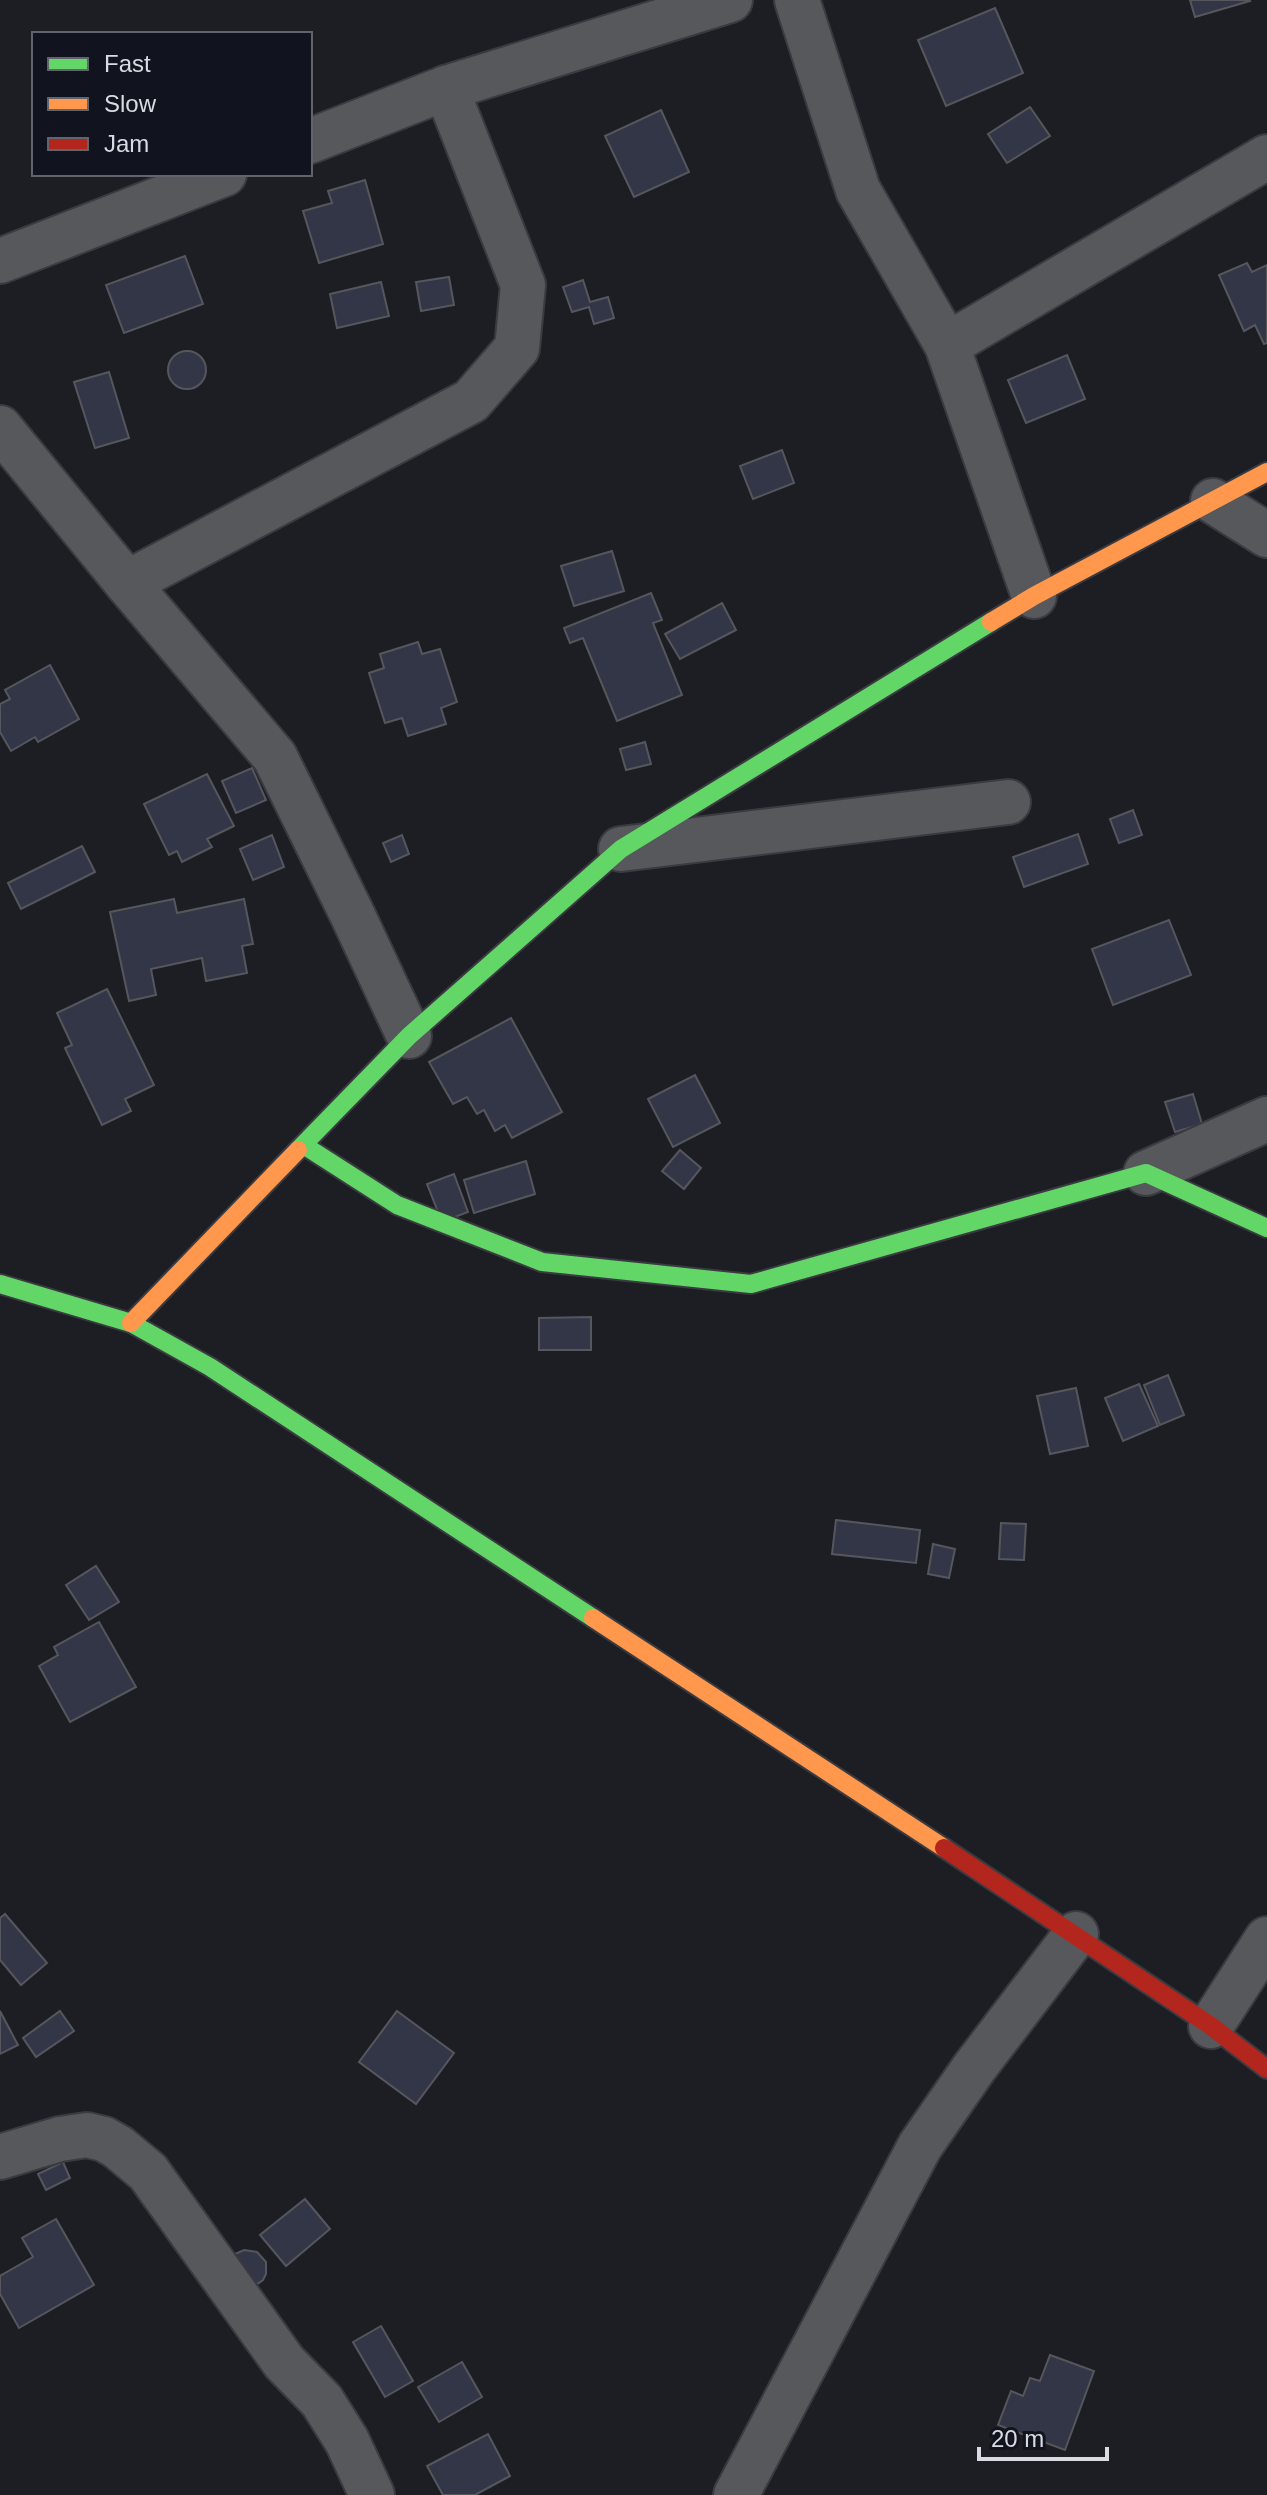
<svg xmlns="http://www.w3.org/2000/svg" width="1267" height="2495" font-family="Arial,sans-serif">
<rect width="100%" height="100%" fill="#1d1e24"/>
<g fill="#323647" stroke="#55575c" stroke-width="2">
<path d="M1190,0H1249L1250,1L1195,17Z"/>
<path d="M995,8L1023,73L946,106L918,40Z"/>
<path d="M1030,107L1050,136L1007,163L988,134Z"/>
<path d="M661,110L689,172L634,197L605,136Z"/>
<path d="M365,180L383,244L319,263L303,211L332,203L328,191Z"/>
<path d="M185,256L203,304L124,333L106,285Z"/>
<path d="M1247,263L1252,272L1267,265V343L1264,344L1255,325L1244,331L1219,275Z"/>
<path d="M449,277L454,305L421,311L416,282Z"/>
<path d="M583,280L590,302L608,297L614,318L594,324L589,307L572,312L563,287Z"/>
<path d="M381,282L389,316L337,328L330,294Z"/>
<circle cx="187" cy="370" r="19"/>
<path d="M1067,355L1085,399L1026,423L1008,380Z"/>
<path d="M109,372L129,438L95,448L74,382Z"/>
<path d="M782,450L794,483L753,499L740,466Z"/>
<path d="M612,551L624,591L574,606L561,566Z"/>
<path d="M651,593L662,620L653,623L682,695L617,721L583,638L570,643L564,628Z"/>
<path d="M722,603L736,630L680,659L665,634Z"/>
<path d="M418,642L422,654L440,649L457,702L441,708L446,724L408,736L402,718L385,723L369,673L384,668L380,654Z"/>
<path d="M50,665L79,719L38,742L35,737L11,751L0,732V704L10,699L5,690Z"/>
<path d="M645,742L651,764L626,770L620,749Z"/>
<path d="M252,768L266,800L236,813L222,781Z"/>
<path d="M207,774L234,826L207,839L212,847L182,862L177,851L169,855L144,804Z"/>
<path d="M1133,810L1142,835L1119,843L1110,819Z"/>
<path d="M1078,834L1088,864L1024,887L1013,857Z"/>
<path d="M272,835L284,867L253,880L240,849Z"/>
<path d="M402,835L409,854L391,862L383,843Z"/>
<path d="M82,846L95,872L21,909L8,883Z"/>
<path d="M174,899L177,913L244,899L253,944L242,946L247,973L206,981L202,958L151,969L156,995L129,1001L110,912Z"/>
<path d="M1169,920L1191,975L1113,1005L1092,949Z"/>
<path d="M107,989L154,1085L125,1099L131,1111L102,1125L65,1048L72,1045L57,1013Z"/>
<path d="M511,1018L562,1112L512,1138L505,1125L495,1131L484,1110L477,1114L467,1097L453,1104L429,1062Z"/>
<path d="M695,1075L720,1123L673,1147L648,1099Z"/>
<path d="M1193,1094L1202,1124L1175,1132L1165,1102Z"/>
<path d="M680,1150L701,1168L684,1189L662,1171Z"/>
<path d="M526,1161L535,1194L474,1213L464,1180Z"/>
<path d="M454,1174L468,1212L442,1222L427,1184Z"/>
<path d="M591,1317V1350H539V1318Z"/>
<path d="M1168,1375L1184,1415L1160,1425L1144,1385Z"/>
<path d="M1139,1384L1158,1426L1123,1441L1105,1398Z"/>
<path d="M1076,1388L1088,1446L1050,1454L1037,1396Z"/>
<path d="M836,1520L920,1530L916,1563L832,1554Z"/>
<path d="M1001,1523L1026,1524L1024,1560L999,1559Z"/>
<path d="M933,1544L955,1549L949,1578L928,1574Z"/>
<path d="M96,1566L119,1602L89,1620L66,1585Z"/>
<path d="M99,1622L136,1687L70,1722L39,1666L58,1655L54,1647Z"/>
<path d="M5,1914L47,1963L21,1985L0,1960V1918Z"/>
<path d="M0,2011L18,2045L0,2054Z"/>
<path d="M60,2011L74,2031L36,2057L23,2038Z"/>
<path d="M397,2011L454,2053L416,2104L359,2062Z"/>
<path d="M63,2162L70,2178L46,2190L38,2174Z"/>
<path d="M305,2199L330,2229L286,2266L260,2235Z"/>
<path d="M56,2219L94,2285L19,2328L0,2294V2276L33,2257L22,2238Z"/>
<path d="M244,2250L257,2252L266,2262V2274L263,2280L253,2287L233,2255Z"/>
<path d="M381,2326L413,2381L385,2397L353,2342Z"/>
<path d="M1050,2355L1094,2371L1065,2450L998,2425L1011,2391L1023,2396L1030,2378L1040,2381Z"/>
<path d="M462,2362L482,2397L439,2422L418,2387Z"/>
<path d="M488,2434L510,2476L475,2495H443L427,2466Z"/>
</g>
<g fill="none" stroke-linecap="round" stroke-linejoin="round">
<g stroke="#3a3b40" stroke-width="48">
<g id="street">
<path d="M797,0L858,190L947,345L1034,596"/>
<path d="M310,141L446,88L730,0"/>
<path d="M0,261L224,174"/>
<path d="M947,345L1267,157"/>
<path d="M0,428L127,583L275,757L353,916L409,1036"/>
<path d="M1213,501L1267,535"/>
<path d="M127,583L471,401L517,348L523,285L446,88"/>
<path d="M621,849L1008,802"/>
<path d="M1146,1173L1267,1119"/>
<path d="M1211,2026L1267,1939"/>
<path d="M0,2157L60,2139L87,2135L104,2139L118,2147L148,2172L284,2362L322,2401L347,2441L372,2495"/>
<path d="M736,2495L920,2146L974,2068L1076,1934"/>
</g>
</g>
<g stroke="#3a3b40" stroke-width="22">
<g id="fast">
<path d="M305,1146L397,1205L542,1262L751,1284L1146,1173L1267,1228"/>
<path d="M298,1150L409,1036L621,849L991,622"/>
<path d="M0,1284L131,1323L210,1367L593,1618"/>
</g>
</g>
<g stroke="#3a3b40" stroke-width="22">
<g id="slow">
<path d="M991,622L1034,596L1267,472"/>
<path d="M131,1323L298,1150"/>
<path d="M593,1618L944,1848"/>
</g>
</g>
<g stroke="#3a3b40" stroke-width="22">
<path id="jam" d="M944,1848L1211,2026L1267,2069"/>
</g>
<use href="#street" stroke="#57585c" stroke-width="44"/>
<use href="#fast" stroke="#63d668" stroke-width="18"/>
<use href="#slow" stroke="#ff974d" stroke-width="18"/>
<use href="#jam" stroke="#b3261e" stroke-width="18"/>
</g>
<rect x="32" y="32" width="280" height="144" fill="#11141e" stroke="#61646c" stroke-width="2"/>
<rect x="48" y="58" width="40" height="12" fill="#63d668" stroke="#61646c" stroke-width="2"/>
<text x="104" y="72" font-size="24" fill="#d8dbe2">Fast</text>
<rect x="48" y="98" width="40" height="12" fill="#ff974d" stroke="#61646c" stroke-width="2"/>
<text x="104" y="112" font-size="24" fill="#d8dbe2">Slow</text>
<rect x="48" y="138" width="40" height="12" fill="#b3261e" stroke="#61646c" stroke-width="2"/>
<text x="104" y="152" font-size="24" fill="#d8dbe2">Jam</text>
<path d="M979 2447v12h128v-12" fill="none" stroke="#d8dbe2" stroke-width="4"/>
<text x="991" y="2447" font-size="24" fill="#d8dbe2" stroke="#11141e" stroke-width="6" paint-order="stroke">20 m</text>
</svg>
